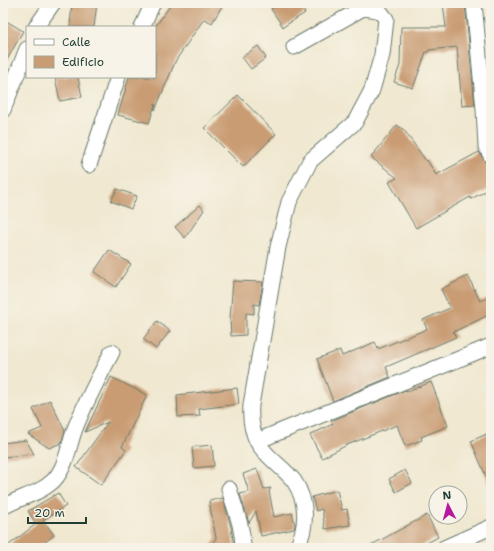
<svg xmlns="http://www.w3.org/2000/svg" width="494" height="551" font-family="'Shantell Sans',sans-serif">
<rect width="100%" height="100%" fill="#f7f3e8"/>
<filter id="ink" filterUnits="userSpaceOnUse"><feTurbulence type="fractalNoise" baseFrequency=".025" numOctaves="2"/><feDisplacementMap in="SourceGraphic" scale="8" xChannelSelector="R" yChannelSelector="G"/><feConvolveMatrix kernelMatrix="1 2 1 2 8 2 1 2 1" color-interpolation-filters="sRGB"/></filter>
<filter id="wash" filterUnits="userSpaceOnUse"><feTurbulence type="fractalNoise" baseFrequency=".012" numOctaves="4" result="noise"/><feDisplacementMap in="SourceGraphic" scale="16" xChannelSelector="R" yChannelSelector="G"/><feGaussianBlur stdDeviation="0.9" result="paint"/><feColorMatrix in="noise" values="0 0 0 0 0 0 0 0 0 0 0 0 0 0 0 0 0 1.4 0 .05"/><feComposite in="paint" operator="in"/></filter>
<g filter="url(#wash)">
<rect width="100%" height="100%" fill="#f0e8d0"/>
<g id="blocks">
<g fill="#c99c73">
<path d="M72,3H97L94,27H70Z"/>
<path d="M172,3H224L212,23L204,19L176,60L155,110V104L149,123L118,115L129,77H155V27Z"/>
<path d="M280,3H298L305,13L283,27L271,9Z"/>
<path d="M443,3H465L475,105L462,106L457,47L429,50L428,52H426L413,88L394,82L400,65L401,27H446Z"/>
<path d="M3,19L23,31L3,67Z"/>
<path d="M258,46L266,58L251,69L242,57Z"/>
<path d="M55,77H78L82,97L60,101Z"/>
<path d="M238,95L276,134L243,167L204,128Z"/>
<path d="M397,125L404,130L426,161L427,160L436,175L479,152L486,163L491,165V188L471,199L470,197L416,228L389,182L397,178L371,157Z"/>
<path d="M117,189L137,196L131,209L111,201Z"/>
<path d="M200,205L204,210L185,238L175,227Z"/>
<path d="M109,250L131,264L116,287L94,272Z"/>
<path d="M468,276L480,301L491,297V314L453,332L456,337L386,367L390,377L333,401L317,359L340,350L342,356L375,342L378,349L427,329L423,320L450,308L441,289Z"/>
<path d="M233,281L263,282L259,305L254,304V314L246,313V335L231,336L230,318Z"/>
<path d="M157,321L170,331L156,349L143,339Z"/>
<path d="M111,377L147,395L122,447L126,450L101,485L76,467L108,422L85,432Z"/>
<path d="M431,382L448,426L421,437L422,440L405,446L397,425L347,445L322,458L310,435L333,424L331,421L403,391L407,390L408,391Z"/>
<path d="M237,388L239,404L199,409L200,416L178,417L177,395Z"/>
<path d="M50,400L65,431L61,443L49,448L28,434L42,428L33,409Z"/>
<path d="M491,432V488L471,441Z"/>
<path d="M26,440L34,454L3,457V443Z"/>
<path d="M212,445L214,466L194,468L192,447Z"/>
<path d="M257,469L264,489L271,488L269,491L274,517L292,513L295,525L294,529L261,536L256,511L249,523L240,494L249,492L243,474Z"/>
<path d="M405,470L412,483L396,492L389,479Z"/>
<path d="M337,490L342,510L347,509L350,525L325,529L322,509L316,511L312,497Z"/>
<path d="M58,493L66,506L43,520L54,535L38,548H5L36,524L28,511Z"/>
<path d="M223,498L231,527L234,547L233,548H210L216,538L209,501Z"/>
<path d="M427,515L438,537L418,548H366Z"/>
</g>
</g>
</g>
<g filter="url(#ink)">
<use href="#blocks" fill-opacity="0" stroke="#68796b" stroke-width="1"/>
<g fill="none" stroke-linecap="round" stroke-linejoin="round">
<g stroke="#68796b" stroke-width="17">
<g id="minor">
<path d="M474,3L484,109L486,146L491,156"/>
<path d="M36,27L53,3"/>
<path d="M142,27L153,3"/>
<path d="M294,47L363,8L379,10L386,19L382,55L372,90L355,122L310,161L289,202L278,247L251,405C250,417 252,432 258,443C267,458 283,467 294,481C308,502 307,526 297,548"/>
<path d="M3,110L27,49"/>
<path d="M89,165L118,77"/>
<path d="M257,441L491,346"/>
<path d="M229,489C235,509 243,527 243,548"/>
<path d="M3,507C20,497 40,494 54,480C67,466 69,443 76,426C86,401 99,377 112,352"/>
<path d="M444,548L491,527"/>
</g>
</g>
<use href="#minor" stroke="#fff" stroke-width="15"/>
</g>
</g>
<rect width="494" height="551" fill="none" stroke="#f7f3e8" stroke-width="16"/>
<rect x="26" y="26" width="130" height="52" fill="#f7f3e8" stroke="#a1aaa0"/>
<rect x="34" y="39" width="20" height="6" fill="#ffffff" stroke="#a1aaa0"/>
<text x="62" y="46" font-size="12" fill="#1f3d34">Calle</text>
<rect x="34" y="56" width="20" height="12" fill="#c99c73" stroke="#a1aaa0"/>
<text x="62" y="66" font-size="12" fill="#1f3d34">Edificio</text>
<g transform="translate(448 505) rotate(354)"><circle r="19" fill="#f7f3e8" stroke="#a1aaa0"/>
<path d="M0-3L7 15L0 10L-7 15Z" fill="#b5179e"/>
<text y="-6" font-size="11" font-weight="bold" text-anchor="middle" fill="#1f3d34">N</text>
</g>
<path d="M28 517v6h58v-6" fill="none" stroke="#1f3d34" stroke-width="2"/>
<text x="34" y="517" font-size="12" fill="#1f3d34" stroke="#f7f3e8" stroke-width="3" paint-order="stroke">20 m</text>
</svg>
